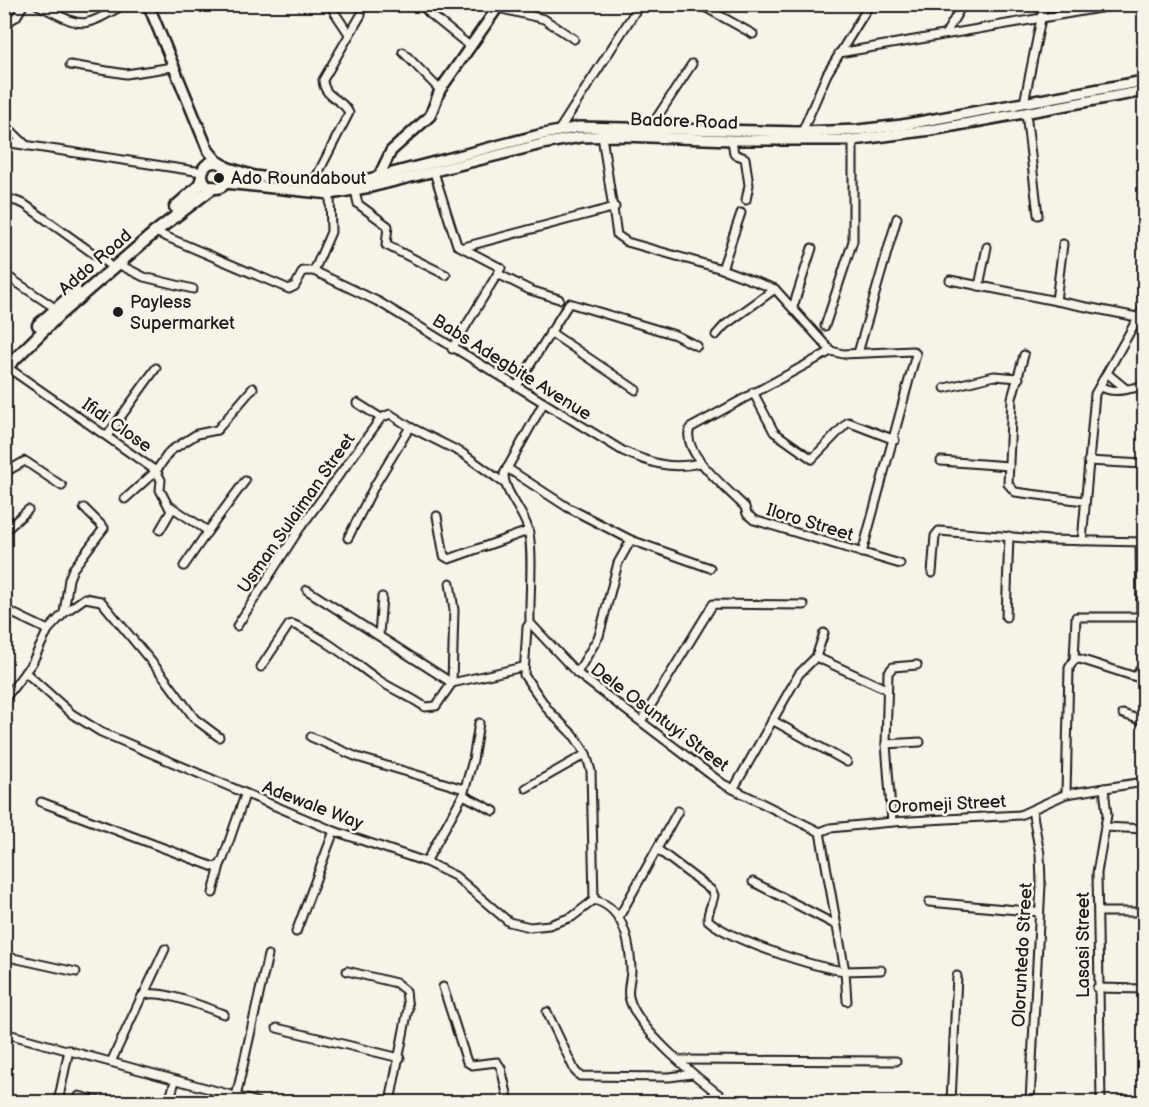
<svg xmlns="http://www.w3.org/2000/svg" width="1149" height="1107" font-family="'Balsamiq Sans',sans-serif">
<rect width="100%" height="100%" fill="#f7f3e8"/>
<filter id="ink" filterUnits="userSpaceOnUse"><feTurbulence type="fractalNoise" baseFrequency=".0167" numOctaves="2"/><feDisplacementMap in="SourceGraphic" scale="12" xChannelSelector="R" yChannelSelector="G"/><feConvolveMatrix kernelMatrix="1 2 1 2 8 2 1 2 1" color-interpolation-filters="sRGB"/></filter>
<g filter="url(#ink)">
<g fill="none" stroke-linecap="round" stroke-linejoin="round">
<g stroke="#1c1c1c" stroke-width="11">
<g id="street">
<path d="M36,4C84,27 78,31 125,4"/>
<path d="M329,4L349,34"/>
<path d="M421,4L430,14L471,47"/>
<path d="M699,4L753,34"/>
<path d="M498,8L544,19L574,39"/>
<path d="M4,24L16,17L24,4"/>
<path d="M946,33L963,4"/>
<path d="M403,52L440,90"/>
<path d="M839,53L1123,4"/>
<path d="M70,65L126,74L173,67"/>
<path d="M1024,103L1044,4"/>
<path d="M1026,113L1038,215"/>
<path d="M4,124L27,146"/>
<path d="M650,128L692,64"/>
<path d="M559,130L640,4"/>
<path d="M802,132L827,74L870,4"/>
<path d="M602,136L617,235L627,242L722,269L775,289L831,351L843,354L913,351L916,354L862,553"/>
<path d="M732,140L734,154L745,158L749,185L746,200"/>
<path d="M4,142L202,172"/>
<path d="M434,172L457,245L501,268L452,349"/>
<path d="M312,185L349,113C343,98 324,99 323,80L361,15"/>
<path d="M355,190L358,204L388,226L386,245L446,275"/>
<path d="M4,197L24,204L108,264"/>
<path d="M155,232L289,289L295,286L303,271H314L331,232L330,194"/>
<path d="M464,247L615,207"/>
<path d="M118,264L144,277L193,289"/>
<path d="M722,269L741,213"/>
<path d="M314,271L379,302L623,451C650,463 671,470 700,463"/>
<path d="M4,274L55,308"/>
<path d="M498,274L530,290L559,299"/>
<path d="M950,280L1137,317"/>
<path d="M979,286L987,247"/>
<path d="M1056,301L1063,244"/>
<path d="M793,307L812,248"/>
<path d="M825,326L853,241V140"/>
<path d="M550,332L636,390"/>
<path d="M716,335L725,325L775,289"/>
<path d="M831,351L690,428C680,453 729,490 745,507L747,514L754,520L900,564"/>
<path d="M858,353L897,218"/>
<path d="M1024,355L1012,398L1008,484L1015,492L1084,501"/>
<path d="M7,367L156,471L161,480L160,490L171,511L160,530"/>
<path d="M1108,374L1126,389"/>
<path d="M517,386L569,303L675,335L697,346"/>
<path d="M1100,386C1114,395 1129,388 1144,386"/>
<path d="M945,388L994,376L1019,378"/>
<path d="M753,392L774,432L812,459L848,422L895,440"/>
<path d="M357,403L381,418L390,414L410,427L462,453L504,483"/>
<path d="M543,404L504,474C504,493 523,510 528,529C534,552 529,598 530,623L527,627L524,675L549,711L575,737L586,754L591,771L594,900"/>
<path d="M107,436L156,368"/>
<path d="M941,461L1009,466"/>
<path d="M1088,461L1144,464"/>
<path d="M507,468L567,507L631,540L710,568"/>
<path d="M4,473L25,461L62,486"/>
<path d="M125,499L156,471L170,451L197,434L217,430L253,388"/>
<path d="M170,506L208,531L184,566"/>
<path d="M437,516L444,556L449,559L528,531"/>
<path d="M208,531L245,481"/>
<path d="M4,532L28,510"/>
<path d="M348,538L375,485L410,427"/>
<path d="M1082,541L1095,394L1144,307"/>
<path d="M1140,542L1141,618"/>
<path d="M932,573L935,536L939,531L1049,540L1144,542"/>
<path d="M307,590L452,683L523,667"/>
<path d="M4,609L48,630"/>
<path d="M64,613L85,598L101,601L164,677L195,719L219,737"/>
<path d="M1006,617L1009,536"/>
<path d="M530,623L577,673L723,784L820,832"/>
<path d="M237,626L298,531L381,418"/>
<path d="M379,635L382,597"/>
<path d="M816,657L886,689"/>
<path d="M1074,660L1080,659L1136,677L1144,661"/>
<path d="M261,667L289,625L292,624C322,635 354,663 380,681C395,691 410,696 425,707L436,706L452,683L454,610L450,583"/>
<path d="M25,672L72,714L101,732L334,831L426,862L455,876L509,922L530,927L549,925L572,917L594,900"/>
<path d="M577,673L599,636L618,563L631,540"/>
<path d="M4,700L32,663L48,630L64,613L69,579L73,569L104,528L84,508"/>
<path d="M1123,714L1144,721"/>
<path d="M642,720L713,604L804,605"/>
<path d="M772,720L847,762"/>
<path d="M311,737L357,757L464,789"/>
<path d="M886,744L920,742"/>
<path d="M526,788L586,754"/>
<path d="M734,788L799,674L816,657L824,633"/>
<path d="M1066,794L1069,668L1074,660L1076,617H1137L1144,620"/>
<path d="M463,795L494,811"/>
<path d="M41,802L214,867L220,865L223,859L245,795"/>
<path d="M892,822L886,744L888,673L893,667L917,665"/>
<path d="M1105,827L1144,829"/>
<path d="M820,832L830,828L892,822L1020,815L1066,794L1144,782"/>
<path d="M657,849L711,890L714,895C713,904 707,911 708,920C732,941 813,967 845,971L820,832"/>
<path d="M426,862L463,795L473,760L479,723"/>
<path d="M753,882L836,925"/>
<path d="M213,893L220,865"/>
<path d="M594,900C624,907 630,942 631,970C631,979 627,988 629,997C636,1030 702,1082 729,1102"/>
<path d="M929,902L1039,912"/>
<path d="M1100,912H1144"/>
<path d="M619,917L678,811"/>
<path d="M296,932L334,831"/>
<path d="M4,956L76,972"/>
<path d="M347,971L396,983L406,991L408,1009L390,1102"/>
<path d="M443,987L467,1062L472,1065L497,1062L501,1068L509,1102"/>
<path d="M1097,988L1144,989"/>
<path d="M143,996L165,949"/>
<path d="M847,1001L845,971L881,970"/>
<path d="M547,1012L575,1071L580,1076L669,1077L692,1074"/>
<path d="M277,1028L400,1058"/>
<path d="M4,1033L257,1102"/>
<path d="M680,1060L896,1061"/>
<path d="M111,1062L142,996C158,987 206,1008 224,1014"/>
<path d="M79,1096L101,1102"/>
<path d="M236,1097L268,955"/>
<path d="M58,1102L69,1050"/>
<path d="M169,1102L175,1081"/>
<path d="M951,1102L957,976"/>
<path d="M1030,1102L1041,884L1040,854L1032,810"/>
<path d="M1101,1102L1097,873L1107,815L1104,788"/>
</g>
</g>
<g stroke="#1c1c1c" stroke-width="14">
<g id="secondary">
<path d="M148,4L208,150L218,162"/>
<path d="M226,167L254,176L332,186L369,179L539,135L579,127L802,132L858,130L902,125L1144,81"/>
<path d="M379,176L391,151L430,116L440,90L500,4"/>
<path d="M225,183L330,194L371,187L542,144L580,137L622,136L732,140H853L931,130L1144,91"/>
</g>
</g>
<g stroke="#1c1c1c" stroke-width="15">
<g id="primary">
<circle cx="215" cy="175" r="13"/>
<path d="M175,207L199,186L202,177"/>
<path d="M38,325L76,291"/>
<path d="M4,370L59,315L155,232L214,187"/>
</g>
</g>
<use href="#street" stroke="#f7f3e8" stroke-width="7"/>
<use href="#secondary" stroke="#f7f3e8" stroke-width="9"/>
<use href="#primary" stroke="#f7f3e8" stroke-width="10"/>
</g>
</g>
<g fill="#1c1c1c" stroke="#f7f3e8" stroke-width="2">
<circle cx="219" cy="178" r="6"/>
<circle cx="118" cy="312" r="6"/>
</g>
<g text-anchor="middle" stroke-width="5" stroke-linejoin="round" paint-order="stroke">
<g font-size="18" fill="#1c1c1c" stroke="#f7f3e8">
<text transform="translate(684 121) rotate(2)" y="6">Badore Road</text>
<text transform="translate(95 262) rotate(-41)" y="6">Addo Road</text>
<text transform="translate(512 367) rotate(32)" y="6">Babs Adegbite Avenue</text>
<text transform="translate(117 425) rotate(35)" y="6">Ifidi Close</text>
<text transform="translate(296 513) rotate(-55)" y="6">Usman Sulaiman Street</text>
<text transform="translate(810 522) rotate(17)" y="6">Iloro Street</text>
<text transform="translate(660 717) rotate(37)" y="6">Dele Osuntuyi Street</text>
<text transform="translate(947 804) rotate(-3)" y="6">Oromeji Street</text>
<text transform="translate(313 805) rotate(21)" y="6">Adewale Way</text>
<text transform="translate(1083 945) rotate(-90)" y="6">Lasasi Street</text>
<text transform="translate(1022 955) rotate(-87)" y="6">Oloruntedo Street</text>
</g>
<g font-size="18" fill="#1c1c1c" stroke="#f7f3e8" text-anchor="start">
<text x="231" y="184">Ado Roundabout</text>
<text x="130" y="308">Payless<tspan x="130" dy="21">Supermarket</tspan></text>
</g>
</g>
<rect width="1149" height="1107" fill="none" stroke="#f7f3e8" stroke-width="24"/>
<rect x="12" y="12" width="1125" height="1083" fill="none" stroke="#1c1c1c" stroke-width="2" filter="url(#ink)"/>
</svg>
